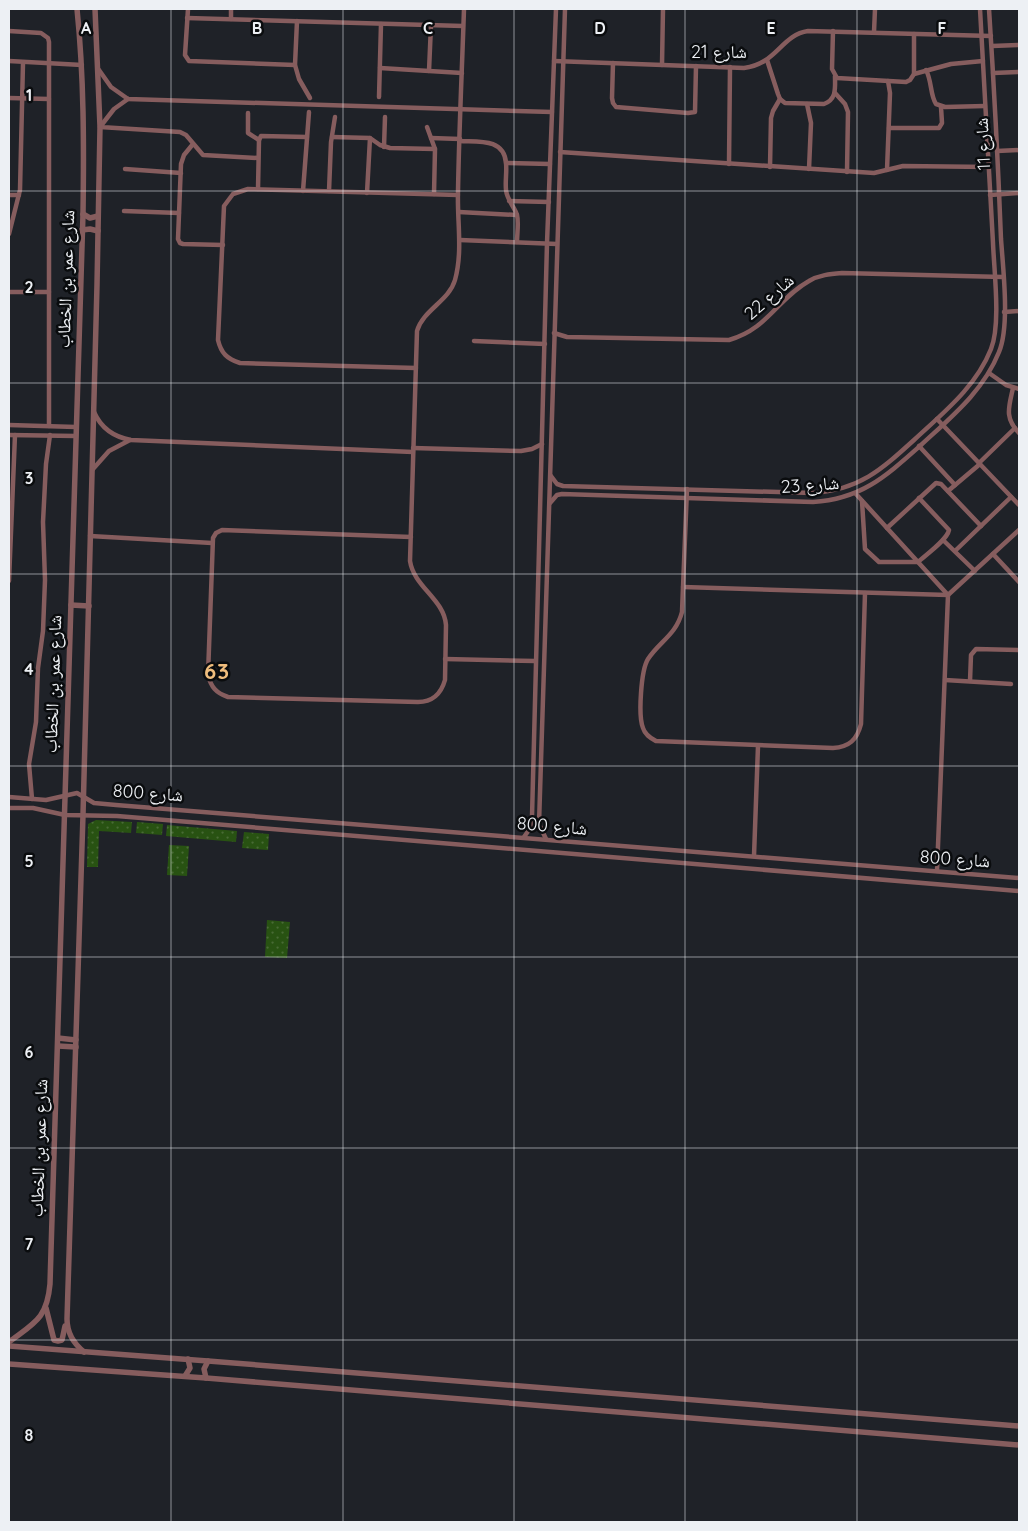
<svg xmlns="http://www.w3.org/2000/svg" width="1028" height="1531" font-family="Quicksand,'Noto Naskh Arabic',sans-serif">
<defs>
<pattern id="grass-dots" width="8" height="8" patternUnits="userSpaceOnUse" patternTransform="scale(1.25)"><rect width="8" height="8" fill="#285212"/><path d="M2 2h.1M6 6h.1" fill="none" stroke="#486b35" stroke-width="1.8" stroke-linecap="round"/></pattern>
</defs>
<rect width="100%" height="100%" fill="#1f2228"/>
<g fill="url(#grass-dots)">
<path d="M96,820L132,822L131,833L99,831L98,867H87L88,824Z"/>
<path d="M137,822L163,824L162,835L136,833Z"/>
<path d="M167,825L237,831L236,842L166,836Z"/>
<path d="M244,832L269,834L268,850L242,848Z"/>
<path d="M169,845L189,846L187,876L167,875Z"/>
<path d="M267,920L290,922L287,958L265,957Z"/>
</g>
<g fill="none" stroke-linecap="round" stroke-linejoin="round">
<g stroke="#865d5e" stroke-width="4.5">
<path d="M188,9L185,55L189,61L295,65"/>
<path d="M187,18L463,26"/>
<path d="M231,19V9"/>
<path d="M297,21L295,65L299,79L310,98"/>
<path d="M9,31L41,33L48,38L49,42V426"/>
<path d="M833,31L832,69L837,78L906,82L910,80L914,74V34"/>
<path d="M874,32L875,9"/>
<path d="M992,46L1019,45"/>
<path d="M767,60L778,94L780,99L785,103L824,104C837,99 835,88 835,76"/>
<path d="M9,61L82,65"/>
<path d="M554,61L744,68C777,64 781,35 808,31L991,36"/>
<path d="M613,63L612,98L613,103L616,107L688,113L695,112L696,66"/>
<path d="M662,65L663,9"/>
<path d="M380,68L462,73"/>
<path d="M99,70L111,87L128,99L552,112"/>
<path d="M926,70C932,81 930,95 936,104L945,107L985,106"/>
<path d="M429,71L431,25"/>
<path d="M993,73L1019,72"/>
<path d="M914,74L951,64L983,61"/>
<path d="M835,93L845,104L848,112L847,172"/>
<path d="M379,97L381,24"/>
<path d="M9,98L49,99"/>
<path d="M128,99L114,109L100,127L180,132L186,135L203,155L258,158"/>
<path d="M807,104L811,123L809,169"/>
<path d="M248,113V133L259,140"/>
<path d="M427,127L435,149L434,194"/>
<path d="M889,128H939L942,123L941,107"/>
<path d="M332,137L370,138L380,145L390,148L435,149"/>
<path d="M431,138L460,139"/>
<path d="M460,141C478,142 504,138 506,163C507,172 505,181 506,190C507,200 514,206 517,215C519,222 517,234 517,242"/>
<path d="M193,144L184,155L181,164L178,239L180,243L183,244L223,245"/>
<path d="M384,147L385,117"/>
<path d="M997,151L1019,150"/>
<path d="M560,152L874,173L903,166L989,167"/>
<path d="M506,163L550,164"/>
<path d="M729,164L730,67"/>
<path d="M770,167L771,118L773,111L780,99"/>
<path d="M125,169L181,173"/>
<path d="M887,170L890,93L888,81"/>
<path d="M258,189L259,140L261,136L307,137"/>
<path d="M303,191L309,112"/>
<path d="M329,191L331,142L335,117"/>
<path d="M367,193L370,138"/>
<path d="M9,195H19"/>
<path d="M990,195L1019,193"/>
<path d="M509,201L549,202"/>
<path d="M124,211L179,213"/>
<path d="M459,212L517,215"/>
<path d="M9,234L20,190L23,63"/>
<path d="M460,240L557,244"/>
<path d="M9,292H49"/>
<path d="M1004,312L1019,311"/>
<path d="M554,333L567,337L729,340C768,329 777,299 809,281C819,275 830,274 842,273L1003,277"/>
<path d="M474,341L545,344"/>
<path d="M416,368L240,363C227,359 221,353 218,340L224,206L233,194L248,189L458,195"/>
<path d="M989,373L1006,385L1019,389"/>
<path d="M1013,388C1009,407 1004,417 1019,433"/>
<path d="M94,412C101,428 114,437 131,440L413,452"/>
<path d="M937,419L1019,505"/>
<path d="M9,425L76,427"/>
<path d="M9,435L76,436"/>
<path d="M919,446L955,485"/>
<path d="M413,448L521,451L532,449L542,444"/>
<path d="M979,463L1015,428"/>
<path d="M93,469L109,451L130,440"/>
<path d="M551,476L557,484L563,486L813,493C859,490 881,470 914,440C943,413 976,387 991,349C1001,324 994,271 993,243C988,165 984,87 980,9"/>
<path d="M687,489L682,612C676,635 660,641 648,659C641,670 638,716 643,728C645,735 651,738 656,741L833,748C849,747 857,740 861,724L865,593"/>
<path d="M948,491L980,464"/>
<path d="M856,494L948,595L937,871"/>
<path d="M862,501L865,549L879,562H918C927,554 947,540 949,530L919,498"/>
<path d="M550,503L557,495L562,494L813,502C861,499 885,477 920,446C950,418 983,392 999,352C1010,326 1003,268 1001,239C998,162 994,85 989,9"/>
<path d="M887,528L936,483L941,484L981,526"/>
<path d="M90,536L212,543"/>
<path d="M411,537L222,530L216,533L213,538L208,675C211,687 216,693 228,697L418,702C432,702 441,694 445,680L446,625C444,599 414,587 410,561L417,331C423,310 449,301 455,280C463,251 457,221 458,192C459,131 462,70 464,9"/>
<path d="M943,540L975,571"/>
<path d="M955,551L1011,497"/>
<path d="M993,554L1019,582"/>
<path d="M9,581L15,435"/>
<path d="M683,587L948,595L1019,530"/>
<path d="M445,659L535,661"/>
<path d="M945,680L1011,684"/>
<path d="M970,681L971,655L976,649L1019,650"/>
<path d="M9,797L46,800L77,793L94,803L116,805L1019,878"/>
<path d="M32,799L29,764L36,722L38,668L43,631L45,580L43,522L46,464L50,435"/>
<path d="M9,808H33L65,815L117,816L1019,891"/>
<path d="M524,837L531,827L532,817L547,243L556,9"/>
<path d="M546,839L539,824L565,9"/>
<path d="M754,856L758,746"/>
</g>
<g stroke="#865d5e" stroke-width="5.5">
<path d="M83,214L90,218L98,216"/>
<path d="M82,230L90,229L98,231"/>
<path d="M71,605L89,606"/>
<path d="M58,1038L76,1040"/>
<path d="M58,1046L76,1047"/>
<path d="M46,1308L54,1340L58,1341L62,1340L65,1326"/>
<path d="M9,1342C34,1323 47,1319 50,1284L83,214C84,146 84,77 77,9"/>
<path d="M9,1346L208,1361L1019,1426"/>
<path d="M84,1352C73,1343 67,1333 67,1319L83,815L97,285L100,127L95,9"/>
<path d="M9,1364L206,1378L1019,1445"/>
<path d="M185,1376L190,1368L188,1359"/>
<path d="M206,1378L204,1369L208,1361"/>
</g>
</g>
<path fill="none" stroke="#edf0f4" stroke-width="1" stroke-opacity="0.55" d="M171,9V1522M343,9V1522M514,9V1522M685,9V1522M857,9V1522M9,191H1019M9,383H1019M9,574H1019M9,766H1019M9,957H1019M9,1148H1019M9,1340H1019"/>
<g text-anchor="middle" stroke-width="5" stroke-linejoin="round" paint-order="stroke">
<g font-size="18" fill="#edf0f4" stroke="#0a0c0e">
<text x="719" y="58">شارع 21</text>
<text transform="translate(983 144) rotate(-93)" y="6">شارع 11</text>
<text transform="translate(66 279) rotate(-88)" y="6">شارع عمر بن الخطاب</text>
<text transform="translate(769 297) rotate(-41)" y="6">شارع 22</text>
<text transform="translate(810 485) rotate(-4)" y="6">شارع 23</text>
<text transform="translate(53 684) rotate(-88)" y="6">شارع عمر بن الخطاب</text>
<text transform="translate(148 793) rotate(4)" y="6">شارع 800</text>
<text transform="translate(552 826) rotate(5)" y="6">شارع 800</text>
<text transform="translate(955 859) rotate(4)" y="6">شارع 800</text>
<text transform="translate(39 1148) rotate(-88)" y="6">شارع عمر بن الخطاب</text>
</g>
<g font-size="22" font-weight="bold" letter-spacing="1" fill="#efbd7d" stroke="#0a0c0e">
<text x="217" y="679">63</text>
</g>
</g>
<g font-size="16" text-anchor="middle" font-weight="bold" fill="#edf0f4" stroke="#0a0c0e" stroke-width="5" stroke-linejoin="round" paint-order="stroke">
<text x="86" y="34">A</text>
<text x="257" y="34">B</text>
<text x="428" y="34">C</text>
<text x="600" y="34">D</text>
<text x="771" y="34">E</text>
<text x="942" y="34">F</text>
<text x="29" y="101">1</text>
<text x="29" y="293">2</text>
<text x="29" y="484">3</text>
<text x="29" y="675">4</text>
<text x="29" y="867">5</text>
<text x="29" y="1058">6</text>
<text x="29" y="1250">7</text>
<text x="29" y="1441">8</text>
</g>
<rect width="1028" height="1531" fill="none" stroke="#edf0f4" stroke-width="20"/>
</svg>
